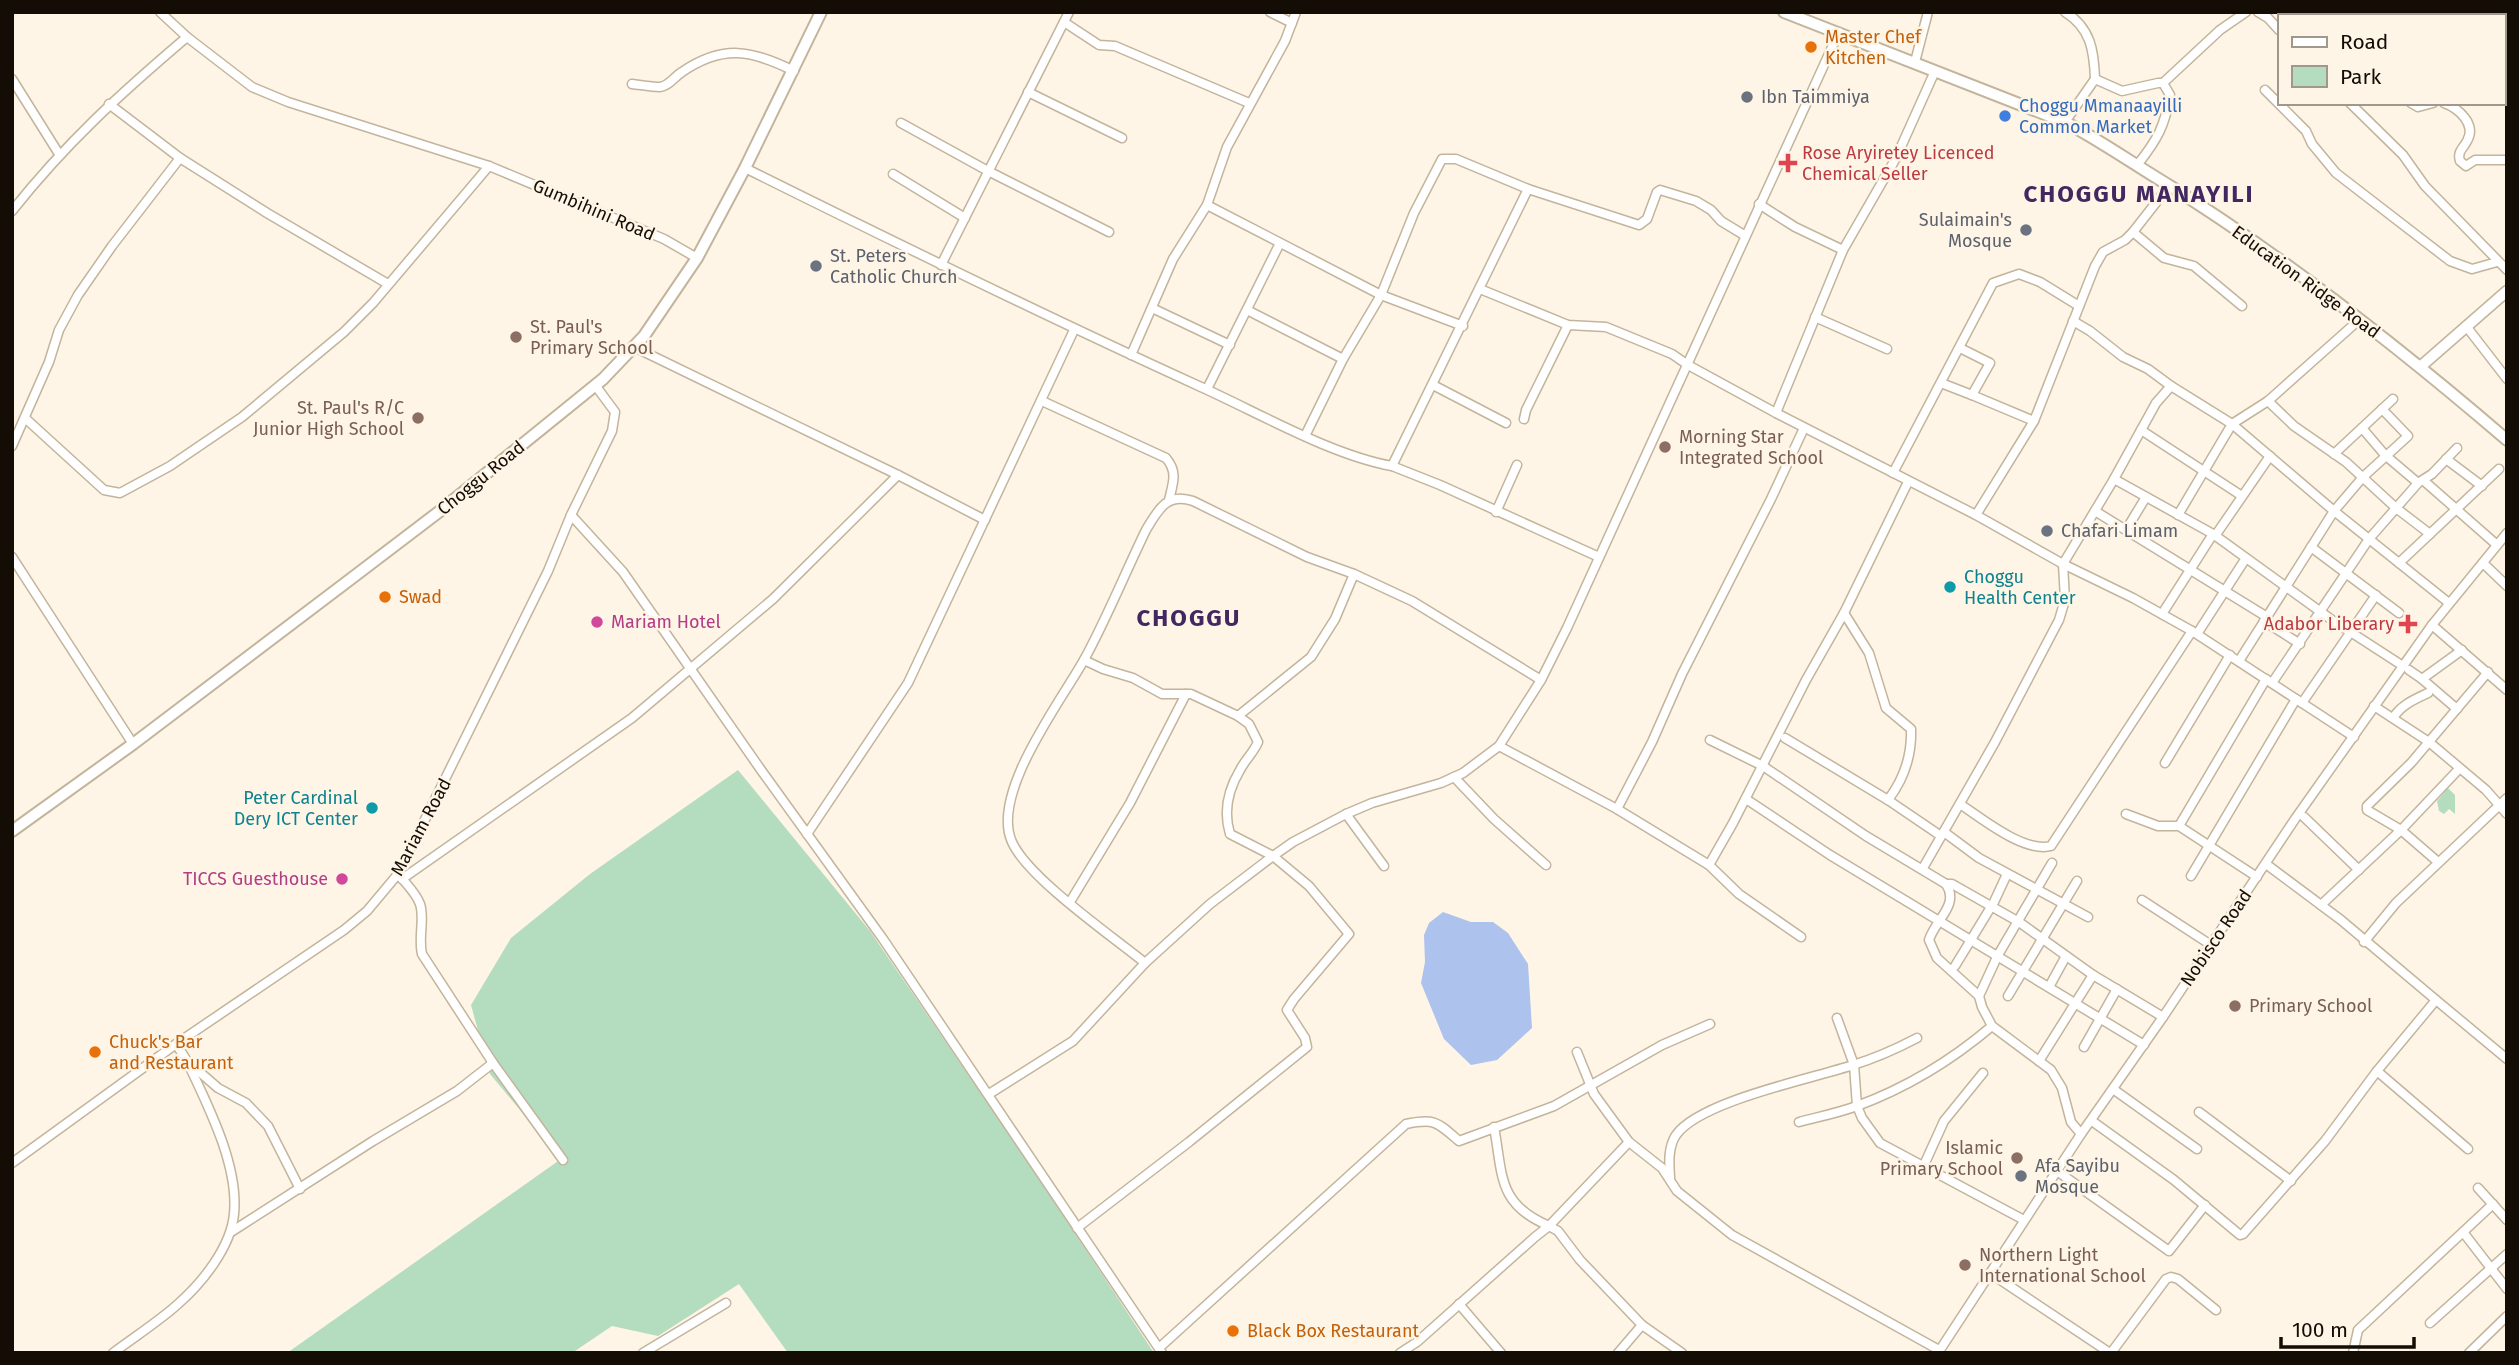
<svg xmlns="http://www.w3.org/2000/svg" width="2519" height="1365" font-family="'Fira Sans',sans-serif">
<rect width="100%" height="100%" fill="#fef5e6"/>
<g fill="#b4dcbe">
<path d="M738,770L870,931L1040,1180L1154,1353H788L739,1284L658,1336L612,1326L572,1353H287L561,1159L490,1074L471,1005L511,938L590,874Z"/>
<path d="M2448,788L2455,795V814L2449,809L2444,814L2439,811L2437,801Z"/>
</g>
<path fill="#adc2ec" d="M1443,912L1471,922H1493L1508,933L1528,964L1532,1028L1497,1060L1471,1065L1444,1039L1421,983L1425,962L1424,935L1429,923Z"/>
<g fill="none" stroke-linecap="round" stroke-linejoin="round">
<g stroke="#c3b49c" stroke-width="11">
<g id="minor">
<path d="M160,12L187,37L252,87L288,102L489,166L664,239L697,258"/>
<path d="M1270,12L1292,23"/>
<path d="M2065,12C2091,28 2094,51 2095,79"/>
<path d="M2258,12L2268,18L2279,30"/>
<path d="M1064,22L1099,45L1115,46L1249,103"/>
<path d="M1915,62L1928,12"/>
<path d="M12,79L59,154"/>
<path d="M632,84C641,85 651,87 660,87C669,86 674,77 682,72C723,44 752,50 794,71"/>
<path d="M2265,90L2306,131L2312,144L2336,173L2450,261L2472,269L2497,262"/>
<path d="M1028,92L1122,138"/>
<path d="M2350,103L2403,155L2425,186L2507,270"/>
<path d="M2411,103L2418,107L2433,103"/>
<path d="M2444,103C2458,108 2477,124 2467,141C2463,149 2457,151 2460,161L2466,166L2475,160H2507"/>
<path d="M109,104L180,158L267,213L388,284"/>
<path d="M2065,122L2095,79L2122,91L2158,83H2163L2220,30L2246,12"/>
<path d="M901,123L988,171L1109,232"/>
<path d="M2138,164C2157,140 2165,126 2170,95L2163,83"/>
<path d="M745,168C896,243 1047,317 1201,387C1259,413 1331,455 1392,466L1528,189"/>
<path d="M893,174L965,218"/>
<path d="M1759,204L1795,227L1843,250"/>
<path d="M1207,205L1381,295L1463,326"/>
<path d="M12,211C66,143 121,93 187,37"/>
<path d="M2133,232L2164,258L2194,266L2242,306"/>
<path d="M941,265L1069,12"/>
<path d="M1480,289L1568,325L1606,327L1672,354L1688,365L1776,413L1976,515L2063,564L2133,598L2192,631L2354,737"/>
<path d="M1152,308L1230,345"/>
<path d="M1247,310L1343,359"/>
<path d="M1815,317L1887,349"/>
<path d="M2073,321L2090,331L2123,357L2148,369L2171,386"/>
<path d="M2466,326L2507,379"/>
<path d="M634,347L898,475L985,520"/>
<path d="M1131,355L1173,259L1207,205L1227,147L1285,41L1296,12"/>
<path d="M1941,383L1972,395L1990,363L1960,348"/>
<path d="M1433,385L1506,423"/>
<path d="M1207,389L1280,243"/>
<path d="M1972,395L2034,421"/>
<path d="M1042,401L1166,458C1178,472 1173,483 1169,500"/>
<path d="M2268,401L2294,426L2346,462L2396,508L2430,534"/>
<path d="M1776,413L1843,250L1896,158L1935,71"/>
<path d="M25,418L104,490L120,493L170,466L242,417L344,332L373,303L489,166"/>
<path d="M1524,419L1526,410L1568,325"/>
<path d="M2362,428L2385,455L2418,483"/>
<path d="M2141,430L2242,496"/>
<path d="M1305,436L1343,359L1381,295L1414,213L1442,159H1456L1528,189L1639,225L1647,219L1657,192L1660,190L1696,201L1711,210L1721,221L1744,235"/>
<path d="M12,446L49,362L59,330L78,295L112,246L180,158"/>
<path d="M2334,454L2393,399"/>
<path d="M2446,459L2482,486"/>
<path d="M1392,466L1440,485L1599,557"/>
<path d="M1893,473L1993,283L2019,274L2040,282L2079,306"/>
<path d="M2114,479L2213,534L2332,620L2403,666"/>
<path d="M2423,480L2497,545"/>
<path d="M2095,511L2267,617"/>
<path d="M1496,512L1517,465"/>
<path d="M571,515L623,572L761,770L883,939L1162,1353"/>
<path d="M1976,515L2034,421L2095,266L2103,252L2125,240L2133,232L2169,186"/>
<path d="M2178,515L2232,424L2268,401L2359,320"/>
<path d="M2126,530L2146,497"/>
<path d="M2215,536L2270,456"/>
<path d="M2311,547L2399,613"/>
<path d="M12,557L133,744"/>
<path d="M2399,563L2499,469"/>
<path d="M2483,563L2507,586"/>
<path d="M1844,613L1869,653L1886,708L1911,729C1912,756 1904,779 1888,800"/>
<path d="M2162,614L2213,534"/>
<path d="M2264,621L2300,644"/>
<path d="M2432,625L2507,690"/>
<path d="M2197,634L2246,558"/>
<path d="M2239,661L2334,511L2363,477L2408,436L2382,409"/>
<path d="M2409,670L2422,679"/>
<path d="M2272,683L2369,539L2418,483L2432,474L2457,448"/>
<path d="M2302,703L2376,595"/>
<path d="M2374,706L2429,742L2486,790L2507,814"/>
<path d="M2457,709L2422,679L2462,650"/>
<path d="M1238,716L1311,657L1335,619L1354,574"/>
<path d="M2393,718C2401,705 2415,699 2428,693"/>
<path d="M1785,738L1888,800L1941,836"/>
<path d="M1710,740L1763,766L1866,836L1946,884C1960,905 1935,920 1929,940L1937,958L1979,996L1982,1007L1992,1026L2051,1070L2062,1088L2071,1122L2081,1134"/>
<path d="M1499,746L1617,809L1709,865L1739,894L1801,937"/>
<path d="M2165,763L2230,655"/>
<path d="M1454,777L1494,819L1546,865"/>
<path d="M1746,799L1830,855L2144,1045"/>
<path d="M1960,804C1981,818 2024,853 2051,846L2192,631"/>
<path d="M1617,809L1652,742L1682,674L1771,499L1804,428"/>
<path d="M1346,814L1384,866"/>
<path d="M2126,814L2158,826H2179L2257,877"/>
<path d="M2304,817L2359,870"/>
<path d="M2179,826L2266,679"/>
<path d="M1944,832L1979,858L2088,917"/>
<path d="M807,834L908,683L1074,330"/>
<path d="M2438,862L2401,830L2367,810V806L2411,763L2488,672"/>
<path d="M1709,865L1733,823L1806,680L1844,613L1908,482"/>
<path d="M1923,868L1995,742L2059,620L2065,600L2063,564L2114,479L2156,403L2171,386L2232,424L2334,511L2449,603"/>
<path d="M400,876C407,885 416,893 420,904C425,919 418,937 422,954L493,1063L563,1160"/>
<path d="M2191,876L2296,699"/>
<path d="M402,879L632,718L773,599L898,475"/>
<path d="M1946,884H1952L2019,922L2093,975L2163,1017"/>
<path d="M2142,900L2211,945"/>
<path d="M1070,902L1130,803L1186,694"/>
<path d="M2321,905L2401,830L2459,769"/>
<path d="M2364,942L2396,903L2507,798"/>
<path d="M1145,963C1112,936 1028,878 1012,842C990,794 1061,701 1084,660C1107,618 1125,573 1146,530C1158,510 1167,492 1193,501L1307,557L1354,574L1412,601L1541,680"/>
<path d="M1955,966L1994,902L2007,874"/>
<path d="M2049,987L2066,956"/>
<path d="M1979,996L1998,955L2052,863"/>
<path d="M2008,996L2077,881"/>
<path d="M2436,1000L2507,1059"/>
<path d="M1837,1018L1854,1065L1857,1106L1862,1118L1880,1143L2024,1220"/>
<path d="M176,1044L187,1061L218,1088L246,1103L268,1126L300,1189"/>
<path d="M2084,1047L2117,989"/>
<path d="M1577,1052L1594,1094L1629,1142L1662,1168L1677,1191L1732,1235L1939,1350"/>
<path d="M2039,1061L2093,975"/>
<path d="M2377,1071L2468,1149"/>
<path d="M2113,1089L2197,1149"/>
<path d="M989,1094L1073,1041L1145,963L1210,904L1273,856L1293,842L1346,814L1372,803L1441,783L1463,773L1499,746L1541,680L1567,628L1839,32"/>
<path d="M2199,1112L2291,1181"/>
<path d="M2092,1121L2174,1180L2240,1235L2243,1234L2325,1141L2377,1071L2436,1000L2341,920L2266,864"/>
<path d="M1799,1122C1818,1117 1838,1113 1857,1106C1906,1088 1952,1060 1992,1026"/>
<path d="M1494,1127C1503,1175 1497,1204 1549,1226L1629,1142"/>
<path d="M12,1163L176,1044L344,930L367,911L398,874L548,571L571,515L612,431L615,412L595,385"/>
<path d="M1924,1165L1944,1121L1983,1073"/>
<path d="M2057,1171L2169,1251L2205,1205"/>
<path d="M1670,1177C1669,1163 1668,1147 1676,1135C1700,1101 1811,1079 1853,1065C1876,1058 1896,1049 1917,1038"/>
<path d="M2478,1188L2507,1220"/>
<path d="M1077,1228L1189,1142L1307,1047L1305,1038L1287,1010L1294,999L1349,934L1309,886L1273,856L1230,834C1223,811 1228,790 1240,770C1245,760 1254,752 1258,742L1249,724L1238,716L1191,694H1162L1133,678L1103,669L1084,660"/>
<path d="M231,1232L373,1141L457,1091L493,1063"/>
<path d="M2463,1232L2507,1289"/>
<path d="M1990,1273L2110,1353"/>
<path d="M1459,1304L1501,1353"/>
<path d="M2430,1323L2507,1254"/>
<path d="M1159,1348L1406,1124C1435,1118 1437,1122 1459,1141L1554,1106L1662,1045L1710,1024"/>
<path d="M113,1353C134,1337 158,1322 178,1304C202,1283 231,1247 234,1214C239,1165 207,1104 187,1061"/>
<path d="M643,1353L726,1303"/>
<path d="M1400,1353L1417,1342L1535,1237L1549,1226L1558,1231L1580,1260L1642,1325L1682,1353"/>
<path d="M1618,1353L1642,1325"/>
<path d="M1938,1353L2081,1134L2163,1017L2295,819L2432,625L2507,533"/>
<path d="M2111,1353L2166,1279L2171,1277L2178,1279L2216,1310"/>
<path d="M2353,1353L2358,1330L2493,1204"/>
<path d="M2469,1353L2507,1316"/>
</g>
</g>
<g stroke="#c3b49c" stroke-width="13">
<path id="tertiary" d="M2420,367L2507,291"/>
</g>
<g stroke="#c3b49c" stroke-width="14">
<g id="secondary">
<path d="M1784,12L2065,122C2101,141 2135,165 2170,186C2288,260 2401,349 2507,440"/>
<path d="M12,831L133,744L352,578L440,511L603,379L644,336L697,258L745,168L821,12"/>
</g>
</g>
<use href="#minor" stroke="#fff" stroke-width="8"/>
<use href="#tertiary" stroke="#fff" stroke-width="10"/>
<use href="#secondary" stroke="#fff" stroke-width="10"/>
</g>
<g fill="#e8710a" stroke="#fef5e6" stroke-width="2.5">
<circle cx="1811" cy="47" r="7"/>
<circle cx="385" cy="597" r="7"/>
<circle cx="95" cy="1052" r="7"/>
<circle cx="1233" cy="1331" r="7"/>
</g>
<g fill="#6b7280" stroke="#fef5e6" stroke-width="2.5">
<circle cx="1747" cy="97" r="7"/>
<circle cx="2026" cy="230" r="7"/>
<circle cx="816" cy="266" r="7"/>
<circle cx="2047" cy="531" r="7"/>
<circle cx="2021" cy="1176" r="7"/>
</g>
<circle fill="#3f7fe0" stroke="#fef5e6" stroke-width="2.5" cx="2005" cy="116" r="7"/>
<g fill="#e0444e" stroke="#fef5e6" stroke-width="2.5">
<path d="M1784.5 152.5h7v7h7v7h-7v7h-7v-7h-7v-7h7z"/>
<path d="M2404.5 613.5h7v7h7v7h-7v7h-7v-7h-7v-7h7z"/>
</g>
<g fill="#8d6e63" stroke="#fef5e6" stroke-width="2.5">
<circle cx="516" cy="337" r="7"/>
<circle cx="418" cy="418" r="7"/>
<circle cx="1665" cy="447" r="7"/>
<circle cx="2235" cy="1006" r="7"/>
<circle cx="2017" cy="1158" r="7"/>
<circle cx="1965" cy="1265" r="7"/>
</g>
<g fill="#0f9aa8" stroke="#fef5e6" stroke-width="2.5">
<circle cx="1950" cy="587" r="7"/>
<circle cx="372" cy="808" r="7"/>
</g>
<g fill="#d1479c" stroke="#fef5e6" stroke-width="2.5">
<circle cx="597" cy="622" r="7"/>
<circle cx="342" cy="879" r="7"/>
</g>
<g text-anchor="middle" stroke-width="5" stroke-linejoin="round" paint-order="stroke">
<g font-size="18" fill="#c56008" stroke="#fef5e6" text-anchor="start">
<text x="1825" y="43">Master Chef<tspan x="1825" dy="21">Kitchen</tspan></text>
<text x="399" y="603">Swad</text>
<text x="109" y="1048">Chuck's Bar<tspan x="109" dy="21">and Restaurant</tspan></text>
<text x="1247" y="1337">Black Box Restaurant</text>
</g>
<g font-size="18" fill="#5b616d" stroke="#fef5e6" text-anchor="start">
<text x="1761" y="103">Ibn Taimmiya</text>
<text x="2012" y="226" text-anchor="end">Sulaimain's<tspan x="2012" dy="21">Mosque</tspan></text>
<text x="830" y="262">St. Peters<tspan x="830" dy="21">Catholic Church</tspan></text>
<text x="2061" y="537">Chafari Limam</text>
<text x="2035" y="1172">Afa Sayibu<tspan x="2035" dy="21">Mosque</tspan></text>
</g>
<g font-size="18" fill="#366cbe" stroke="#fef5e6" text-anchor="start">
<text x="2019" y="112">Choggu Mmanaayilli<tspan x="2019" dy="21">Common Market</tspan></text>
</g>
<g font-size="18" fill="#be3a42" stroke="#fef5e6" text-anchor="start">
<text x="1802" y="159">Rose Aryiretey Licenced<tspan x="1802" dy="21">Chemical Seller</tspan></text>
<text x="2394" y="630" text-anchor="end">Adabor Liberary</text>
</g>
<g font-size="18" fill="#130d05" stroke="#fef5e6">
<text transform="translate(594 210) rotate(23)" y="6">Gumbihini Road</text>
<text transform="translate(2306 282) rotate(36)" y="6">Education Ridge Road</text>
<text transform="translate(481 478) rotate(-39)" y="6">Choggu Road</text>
<text transform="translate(421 827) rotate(-62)" y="6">Mariam Road</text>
<text transform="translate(2216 938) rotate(-56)" y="6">Nobisco Road</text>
</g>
<g font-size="18" fill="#785e54" stroke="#fef5e6" text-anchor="start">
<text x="530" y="333">St. Paul's<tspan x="530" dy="21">Primary School</tspan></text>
<text x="404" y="414" text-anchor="end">St. Paul's R/C<tspan x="404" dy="21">Junior High School</tspan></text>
<text x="1679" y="443">Morning Star<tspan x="1679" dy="21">Integrated School</tspan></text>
<text x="2249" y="1012">Primary School</text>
<text x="2003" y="1154" text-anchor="end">Islamic<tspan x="2003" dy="21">Primary School</tspan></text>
<text x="1979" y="1261">Northern Light<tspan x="1979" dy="21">International School</tspan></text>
</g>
<g font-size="18" fill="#0d838f" stroke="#fef5e6" text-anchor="start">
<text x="1964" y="583">Choggu<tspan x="1964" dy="21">Health Center</tspan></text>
<text x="358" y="804" text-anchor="end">Peter Cardinal<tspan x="358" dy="21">Dery ICT Center</tspan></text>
</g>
<g font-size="18" fill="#b23c85" stroke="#fef5e6" text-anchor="start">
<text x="611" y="628">Mariam Hotel</text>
<text x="328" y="885" text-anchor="end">TICCS Guesthouse</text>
</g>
<g font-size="24" font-weight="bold" letter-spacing="2" fill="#422760" stroke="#fef5e6">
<text x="2139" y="202">CHOGGU MANAYILI</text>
<text x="1189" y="626">CHOGGU</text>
</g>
</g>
<rect width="2519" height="1365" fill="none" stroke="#130d05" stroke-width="28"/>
<rect x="2278" y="14" width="228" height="91" fill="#fef5e6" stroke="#a0988c" stroke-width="2"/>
<rect x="2292" y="37" width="35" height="10" fill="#ffffff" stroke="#a0988c" stroke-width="2"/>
<text x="2340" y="49" font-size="21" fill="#130d05">Road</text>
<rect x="2292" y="66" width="35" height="21" fill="#b4dcbe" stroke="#a0988c" stroke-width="2"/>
<text x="2340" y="84" font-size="21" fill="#130d05">Park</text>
<path d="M2281 1337v10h133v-10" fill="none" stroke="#130d05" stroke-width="3.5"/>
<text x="2292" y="1337" font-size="21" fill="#130d05" stroke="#fef5e6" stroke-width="5" paint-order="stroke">100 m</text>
</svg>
